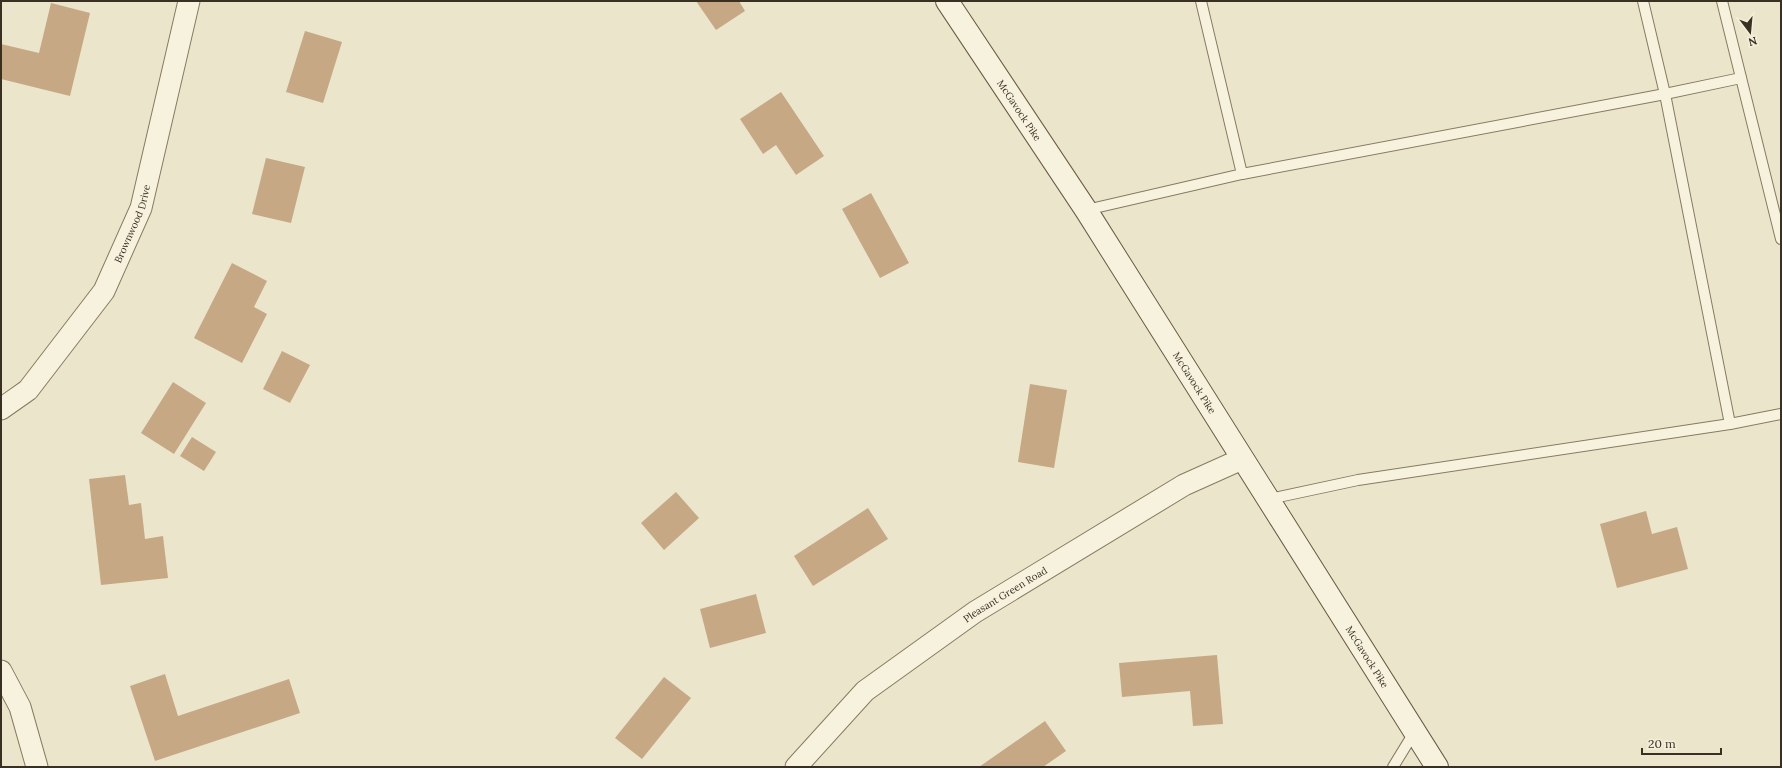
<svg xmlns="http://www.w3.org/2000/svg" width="1782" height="768" font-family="Lora,serif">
<rect width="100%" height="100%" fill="#ebe6cb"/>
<g fill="#c6a885">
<path d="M696,1H739L745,11L716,30Z"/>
<path d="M51,3L90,13L70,96L1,79V44L39,53Z"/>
<path d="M305,31L342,42L323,103L286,92Z"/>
<path d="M781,92L824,156L796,175L776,145L763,154L740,119Z"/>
<path d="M266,158L305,167L291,223L252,214Z"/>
<path d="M871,193L909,263L880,278L842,209Z"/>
<path d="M232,263L267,281L254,307L267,314L242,363L194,338Z"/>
<path d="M282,351L310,365L290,403L263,389Z"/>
<path d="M173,382L206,403L174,454L141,433Z"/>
<path d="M1030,384L1067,390L1054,468L1018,462Z"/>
<path d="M192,437L216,452L204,471L180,456Z"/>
<path d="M125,475L129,505L141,503L145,539L163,536L168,578L101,585L89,479Z"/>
<path d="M676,492L699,518L664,550L641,523Z"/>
<path d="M868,508L888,539L813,586L794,556Z"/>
<path d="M1646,511L1652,534L1677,527L1688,569L1617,588L1600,524Z"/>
<path d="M756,594L766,633L710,648L700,609Z"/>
<path d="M1217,655L1223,724L1193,726L1190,691L1122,697L1119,663Z"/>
<path d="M165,674L178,716L289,679L300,713L155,761L130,686Z"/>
<path d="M664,677L691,698L642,759L615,738Z"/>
<path d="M1045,721L1066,751L1043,767H979Z"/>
</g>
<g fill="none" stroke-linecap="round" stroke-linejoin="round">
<g stroke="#877a61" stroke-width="12">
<g id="service">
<path d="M1643,1L1665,94L1730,424"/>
<path d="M1722,1L1781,239"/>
<path d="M1242,174L1665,94L1741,78"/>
<path d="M1086,210L1242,174L1201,1"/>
<path d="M1269,499L1358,480L1730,424L1781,414"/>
<path d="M1393,767L1415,731"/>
</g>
</g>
<g stroke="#877a61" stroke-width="23">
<g id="minor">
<path id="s1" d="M1,409L28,390L104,291L141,208L189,1"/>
<path d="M1,671L20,707L37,767"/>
<path id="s2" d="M796,767L865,691L975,612L1184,485L1242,459"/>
</g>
</g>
<g stroke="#695b44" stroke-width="24">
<g id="secondary">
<path id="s3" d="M947,1L1086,210L1437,767"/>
</g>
</g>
<use href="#service" stroke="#f7f2de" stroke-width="10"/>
<use href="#minor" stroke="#f7f2de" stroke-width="21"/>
<use href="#secondary" stroke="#f7f2de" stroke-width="22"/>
</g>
<g text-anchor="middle" stroke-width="3" stroke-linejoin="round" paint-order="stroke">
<g font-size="10" fill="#393023" stroke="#f3efda">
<text dy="4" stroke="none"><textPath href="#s3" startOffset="131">McGavock Pike</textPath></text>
<text dy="4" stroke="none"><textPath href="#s1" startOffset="231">Brownwood Drive</textPath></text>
<text dy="4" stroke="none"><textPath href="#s3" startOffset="455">McGavock Pike</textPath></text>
<text dy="4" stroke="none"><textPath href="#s2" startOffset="273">Pleasant Green Road</textPath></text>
<text dy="4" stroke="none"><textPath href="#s3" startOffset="779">McGavock Pike</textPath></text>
</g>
</g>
<rect width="1782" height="768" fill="none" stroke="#393023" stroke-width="4"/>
<g transform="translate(1750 32) rotate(164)" stroke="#f3efda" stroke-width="3" paint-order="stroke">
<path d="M0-3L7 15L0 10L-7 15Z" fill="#393023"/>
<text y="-6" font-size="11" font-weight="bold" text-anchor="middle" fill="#393023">N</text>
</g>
<path d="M1642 748v6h79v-6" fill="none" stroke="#393023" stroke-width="2"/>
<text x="1648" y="748" font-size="12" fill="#393023" stroke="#f3efda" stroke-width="3" paint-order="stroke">20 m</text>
</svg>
